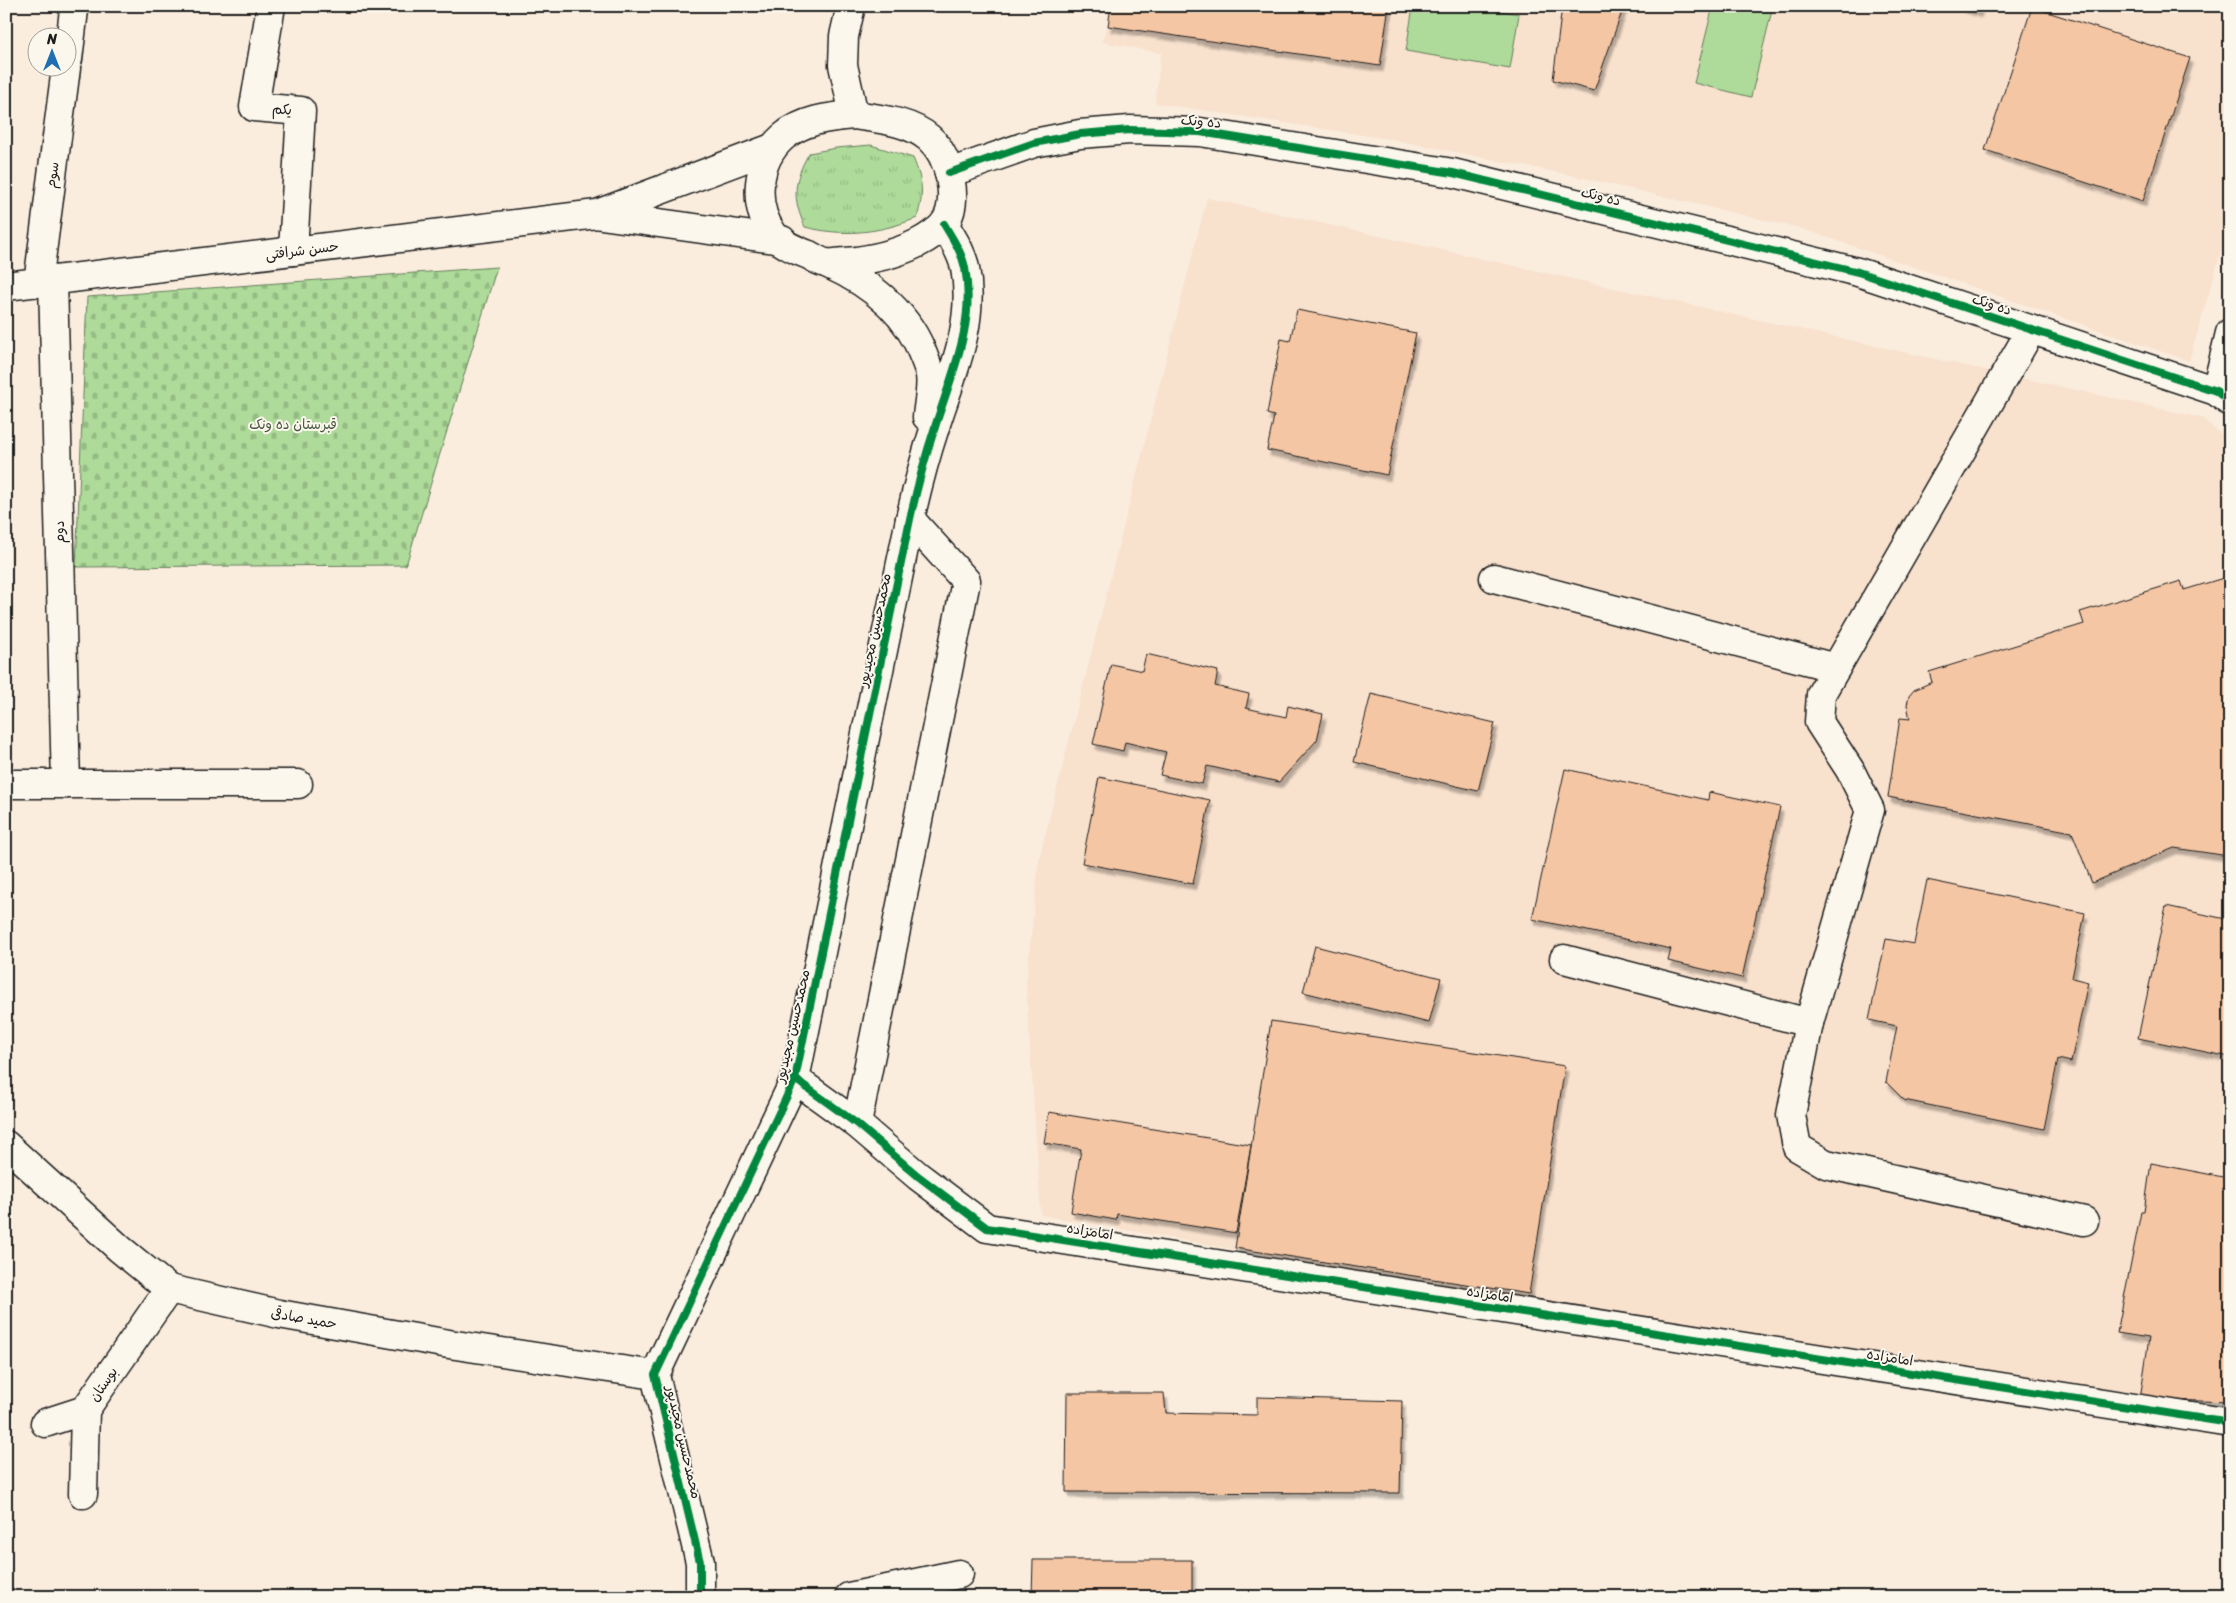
<svg xmlns="http://www.w3.org/2000/svg" width="2236" height="1603" font-family="Sriracha,'Playpen Sans Arabic',sans-serif">
<defs>
<pattern id="grass-tufts" width="24" height="20" patternUnits="userSpaceOnUse" patternTransform="scale(1.25)"><rect width="24" height="20" fill="#aedb9a"/><path d="M3 7l-1-3M5 7V3M7 7l1-3M15 17l-1-3M17 17v-4M19 17l1-3" fill="none" stroke="#95bb84"/></pattern>
<pattern id="cemetery-stones" width="16" height="16" patternUnits="userSpaceOnUse" patternTransform="scale(1.25)"><rect width="16" height="16" fill="#aedb9a"/><path d="M2 7V4a2 2 0 0 1 4 0v3zM10 15v-3a2 2 0 0 1 4 0v3z" fill="#95bb84"/></pattern>
<filter id="shadow"><feDropShadow dx="3" dy="5.5" stdDeviation="1" flood-color="#0004"/></filter>
</defs>
<rect width="100%" height="100%" fill="#faedde"/>
<filter id="ink" filterUnits="userSpaceOnUse"><feTurbulence type="fractalNoise" baseFrequency=".02" numOctaves="2"/><feDisplacementMap in="SourceGraphic" scale="10" xChannelSelector="R" yChannelSelector="G"/><feConvolveMatrix kernelMatrix="1 2 1 2 8 2 1 2 1" color-interpolation-filters="sRGB"/></filter>
<g filter="url(#ink)">
<g fill="#f8e1cd">
<path d="M1111,6H2230V221L2189,361L1803,229L1570,175L1395,140L1155,103L1161,53L1102,42L1108,26Z"/>
<path d="M1207,198L2202,418L2230,442V1402L2140,1399L1946,1376L1041,1215L1026,986L1039,859Z"/>
</g>
<path fill="url(#grass-tufts)" stroke="#657c5b" d="M871,145L913,158C923,182 924,193 917,218C879,233 845,237 805,227C792,198 793,181 809,153L836,148Z"/>
<path fill="url(#cemetery-stones)" stroke="#657c5b" d="M497,267L406,565L76,567L87,297Z"/>
<g fill="#aedb9a" stroke="#657c5b">
<path d="M1413,6H1473L1519,14L1510,69L1406,51Z"/>
<path d="M1713,6H1773L1751,97L1694,83Z"/>
</g>
<g fill="#f5c6a4" stroke="#1c1c1c" filter="url(#shadow)">
<path d="M1111,6H1389L1380,66L1108,26Z"/>
<path d="M1562,6H1624L1594,91L1553,80Z"/>
<path d="M1960,6H1980L1978,12Z"/>
<path d="M2032,7L2190,58L2143,201L1985,150Z"/>
<path d="M1297,310L1416,333L1387,475L1267,450L1274,416L1267,414L1281,339L1290,341Z"/>
<path d="M2230,576L2229,856L2174,848L2092,883L2072,832L1888,797L1900,718L1910,719L1907,705L1909,696L1914,690L1932,682L1929,672L2084,624L2080,612L2181,581L2184,590Z"/>
<path d="M1146,654L1218,671L1215,686L1249,694L1246,708L1286,717L1288,706L1323,714L1317,740L1279,782L1207,766L1202,784L1160,775L1166,752L1125,742L1123,751L1093,744L1111,664L1142,671Z"/>
<path d="M1371,694L1495,723L1478,791L1354,762Z"/>
<path d="M1565,769L1708,800L1709,792L1780,807L1742,978L1668,961L1671,949L1532,919Z"/>
<path d="M1099,777L1210,800L1193,884L1082,863Z"/>
<path d="M1927,880L2085,913L2072,978L2088,982L2071,1062L2058,1059L2044,1129L1904,1100L1886,1082L1897,1026L1869,1020L1886,939L1914,944Z"/>
<path d="M2166,906L2230,920V1057L2138,1038Z"/>
<path d="M1315,946L1441,978L1429,1023L1303,992Z"/>
<path d="M1271,1021L1565,1066L1529,1294L1235,1248Z"/>
<path d="M1049,1112L1251,1145L1236,1233L1117,1214L1116,1220L1071,1212L1081,1149L1044,1143Z"/>
<path d="M2151,1163L2228,1178L2230,1166V1402L2140,1399L2149,1338L2117,1333L2141,1212H2144Z"/>
<path d="M1067,1393H1164L1166,1413L1257,1415V1397L1402,1401L1400,1493L1066,1492Z"/>
<path d="M1033,1560H1192V1597H1032Z"/>
</g>
<g fill="none" stroke-linecap="round" stroke-linejoin="round">
<g stroke="#1c1c1c" stroke-width="31">
<g id="minor">
<path d="M271,6L254,107L301,111L293,251"/>
<path d="M851,6L844,36L843,65L854,115"/>
<path d="M68,59L74,10"/>
<path d="M854,115C879,119 909,121 929,138C949,155 960,199 945,223C940,230 926,239 918,243C894,255 871,260 845,262C839,262 832,264 826,263C820,262 814,258 809,255C798,251 780,243 773,234C752,205 756,161 783,137C803,120 829,117 854,115Z"/>
<path d="M949,173L1034,143L1080,134L1130,130L1200,132L1453,173L1858,272L2216,391L2230,402"/>
<path d="M601,215L782,240"/>
<path d="M828,264C870,283 908,312 924,357C926,362 929,369 930,375C932,388 928,404 927,417"/>
<path d="M53,281L66,784"/>
<path d="M38,283L66,68"/>
<path d="M6,286L597,214L772,148"/>
<path d="M2031,330L1821,694L1819,722L1850,770L1870,810L1809,1023L1791,1115L1797,1147L1826,1164L2084,1221"/>
<path d="M2216,391L2230,333"/>
<path d="M1494,578L1836,668"/>
<path d="M6,784H298"/>
<path d="M1564,959L1809,1023"/>
<path d="M795,1079L857,1124L918,1176L987,1228L2230,1423"/>
<path d="M857,1124L966,581L910,519"/>
<path d="M6,1145L120,1249L169,1289L279,1314L449,1344L655,1375"/>
<path d="M45,1423L85,1410"/>
<path d="M83,1494L85,1410L169,1289"/>
<path d="M700,1597V1562L655,1375L795,1079L910,519C917,488 925,457 935,427C951,376 976,323 965,268C962,252 952,238 944,224"/>
<path d="M849,1597L959,1574"/>
</g>
</g>
<use href="#minor" stroke="#fbf7ec" stroke-width="28"/>
<g stroke="#fbf7ec" stroke-width="11">
<g id="cycleway">
<path d="M949,173L1034,143L1080,134L1130,130L1200,132L1453,173L1858,272L2216,391L2230,402"/>
<path d="M795,1079L857,1124L918,1176L987,1228L2230,1423"/>
<path d="M700,1597V1562L655,1375L795,1079L910,519C917,488 925,457 935,427C951,376 976,323 965,268C962,252 952,238 944,224"/>
</g>
</g>
<use href="#cycleway" stroke="#00873e" stroke-width="8"/>
</g>
</g>
<g text-anchor="middle" stroke-width="4" stroke-linejoin="round" paint-order="stroke">
<g font-size="14" fill="#1c1c1c" stroke="#fbf7ec">
<text transform="translate(282 109) rotate(4)" y="5">یکم</text>
<text transform="translate(1201 121) rotate(5)" y="5">ده ونک</text>
<text transform="translate(52 175) rotate(-82)" y="5">سوم</text>
<text transform="translate(1601 196) rotate(14)" y="5">ده ونک</text>
<text transform="translate(302 250) rotate(-7)" y="5">حسن شرافتی</text>
<text transform="translate(1992 304) rotate(18)" y="5">ده ونک</text>
<text transform="translate(59 532) rotate(-91)" y="5">دوم</text>
<text transform="translate(874 630) rotate(-78)" y="5">محمدحسین مجیدپور</text>
<text transform="translate(792 1026) rotate(-77)" y="5">محمدحسین مجیدپور</text>
<text transform="translate(1090 1231) rotate(9)" y="5">امامزاده</text>
<text transform="translate(1490 1294) rotate(9)" y="5">امامزاده</text>
<text transform="translate(304 1318) rotate(10)" y="5">حمید صادقی</text>
<text transform="translate(1890 1357) rotate(9)" y="5">امامزاده</text>
<text transform="translate(103 1384) rotate(-55)" y="5">بوستان</text>
<text transform="translate(684 1442) rotate(77)" y="5">محمدحسین مجیدپور</text>
</g>
<g font-size="14" fill="#485542" stroke="#fbf7ec">
<text x="293" y="429">قبرستان ده ونک</text>
</g>
</g>
<rect width="2236" height="1603" fill="none" stroke="#fbf7ec" stroke-width="25"/>
<rect x="12" y="12" width="2211" height="1578" fill="none" stroke="#1c1c1c" stroke-width="2" filter="url(#ink)"/>
<g transform="translate(52 52)"><circle r="24" fill="#fbf7ec" stroke="#a29f99"/>
<path d="M0-4L9 19L0 12L-9 19Z" fill="#1f6fb2"/>
<text y="-8" font-size="14" font-weight="bold" text-anchor="middle" fill="#1c1c1c">N</text>
</g>
</svg>
